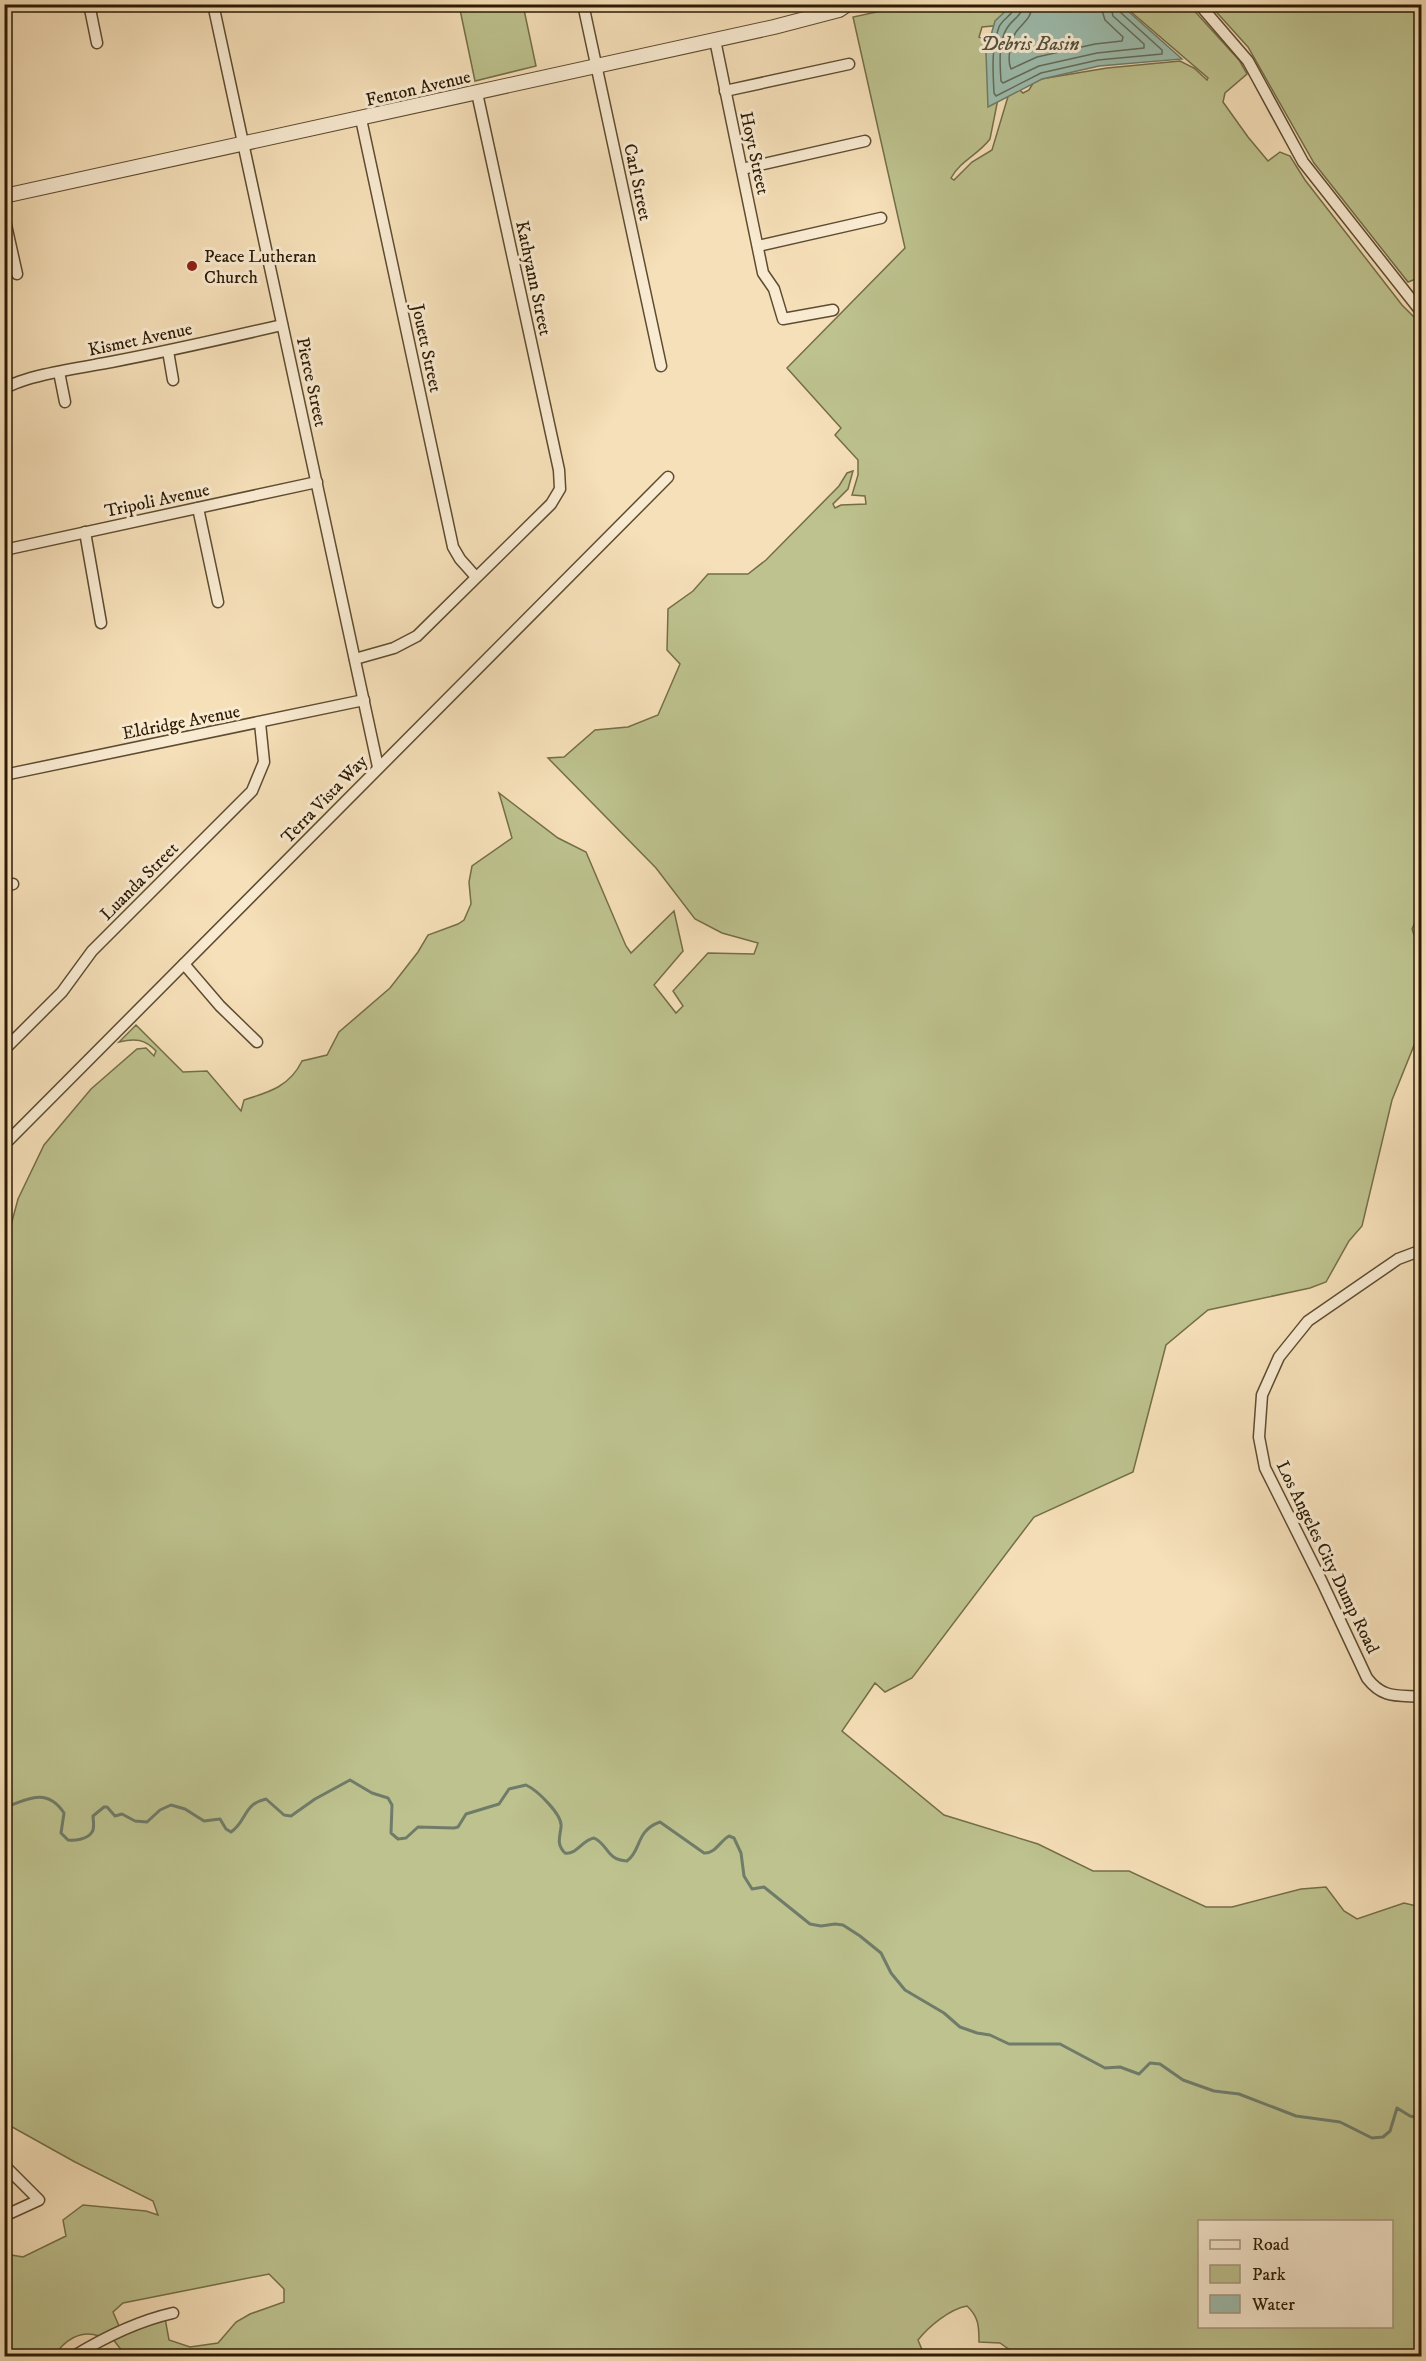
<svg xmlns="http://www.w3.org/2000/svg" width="1426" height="2361" font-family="'IM FELL DW Pica',serif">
<rect width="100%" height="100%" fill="#f6e0b9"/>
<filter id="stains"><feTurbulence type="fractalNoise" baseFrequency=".00333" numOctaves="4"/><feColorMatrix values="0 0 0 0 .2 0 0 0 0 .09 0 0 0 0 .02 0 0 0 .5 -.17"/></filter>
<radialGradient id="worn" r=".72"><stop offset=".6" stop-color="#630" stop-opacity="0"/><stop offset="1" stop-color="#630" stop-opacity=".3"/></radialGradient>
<g fill="#bdc28e" stroke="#746e48" stroke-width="1.5" fill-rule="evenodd">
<path d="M459,5H523L536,66L475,81Z"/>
<path d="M909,5H1030L1004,25L982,27L979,37L1008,49L990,139C978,155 960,161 951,178L954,180L972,162L992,150L1012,83L1023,93L1029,90L1035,80L1107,68L1180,61L1194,68L1207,80L1208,78L1123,5H1189L1239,60L1247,74L1225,93L1223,102L1248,137L1268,161L1280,152L1290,156L1305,180L1402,305L1421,324L1422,907L1412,929L1421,954V1028L1392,1100L1362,1226L1349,1241L1326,1282L1310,1288L1208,1310L1166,1345L1133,1472L1034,1517L912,1678L885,1692L875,1683L842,1731L944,1815L1038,1844L1093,1871H1129L1206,1907H1232L1301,1889L1326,1887L1344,1911L1357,1919L1404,1903L1421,1907V2356H1015L1014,2353L1000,2343L979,2342C979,2327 979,2317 967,2306C950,2309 929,2326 918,2340L923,2352L922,2356H126L112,2338L165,2318L169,2340L190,2347L218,2343L236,2322L250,2314L284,2302V2289L269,2274L123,2303L113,2312L119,2326L99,2336C80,2329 64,2341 54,2356H5V2254L23,2257L66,2236L63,2220L83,2205L146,2211L158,2215L153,2201L75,2162L5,2123L4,1251L18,1199L44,1145L91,1089L137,1049L146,1048L154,1056L156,1051C145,1039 135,1038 119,1042L136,1025L183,1072L207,1071L241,1111L244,1100C270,1092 290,1086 302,1061L327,1055L339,1032L390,988L418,952L428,935L458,924L464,920L471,904L469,882L472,866L512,838L499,793L558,838L586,852L626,946L631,953L674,911L683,951L654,985L676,1013L683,1006L673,991L708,953L754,954L758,943L722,933L695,919L656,868L548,758L564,757L595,730L628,727L658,715L680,664L667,650L668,609L693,591L708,574H748L766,560L839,486L847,473L853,471L848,489L833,504L835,508L841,505L866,504L865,496L852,495L858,475V460L835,435L841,428L787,368L905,248L853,17ZM1200,2222H1392V2326H1200Z"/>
<path d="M1210,5H1421V277L1408,282L1314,163L1248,47Z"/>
</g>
<path fill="#9dbdae" stroke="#707c6a" stroke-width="1.5" d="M1120,4L1182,59L1099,66L1042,79L988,107L986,53L995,21L1012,5Z"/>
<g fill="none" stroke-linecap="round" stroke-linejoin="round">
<g stroke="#646c58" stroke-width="1.5">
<path d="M1016,4C1014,15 1003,18 999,27C991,48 993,71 994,93L996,96L1041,73L1098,60L1162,54V50L1119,11L1117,4"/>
<path d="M1023,4C1022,17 1013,18 1007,28C998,42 1000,65 1001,81L1003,83L1039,66L1097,53L1144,48V44L1113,16L1110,4"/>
<path d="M1032,4C1032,19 1023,22 1016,32C1010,41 1007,61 1011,69L1037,57L1095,44L1122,41L1123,37L1105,20L1100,4"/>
</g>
<path stroke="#707c6a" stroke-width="3" d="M4,1808C27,1799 47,1787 64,1813L61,1833L68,1840C75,1841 88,1839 92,1832C95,1828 93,1820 93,1816L104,1807H107L115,1816L122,1814L135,1821L147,1822L160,1810L171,1805L185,1809L204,1821L220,1819L226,1829L231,1832C247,1821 243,1804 266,1799L284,1815L291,1816L315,1799L350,1780L372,1793L388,1798L392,1805L391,1833L398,1839L406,1838L418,1827L454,1828L458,1827L466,1814L499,1804L509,1789L526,1785C537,1790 563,1815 561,1827C560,1837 556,1844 565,1853C577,1855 582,1840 594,1838C609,1845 606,1860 627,1861C642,1850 635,1831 660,1822L704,1853C715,1854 720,1841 729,1836L734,1838L741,1853L744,1876L752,1889L764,1887L810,1924L821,1926L835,1924L843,1925L860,1936L881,1953L891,1973L905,1990L944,2013L960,2027L977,2033L990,2035L1009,2044H1060L1105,2068L1120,2067L1139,2074L1150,2063L1160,2064L1183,2080L1214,2091L1239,2094L1296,2116L1340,2122L1372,2138L1383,2137L1390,2131L1397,2108L1410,2116L1422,2119"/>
<g stroke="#5e4c30" stroke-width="13">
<g id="minor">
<path d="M89,4L97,43"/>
<path d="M213,4L378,767"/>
<path d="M583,4L661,366"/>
<path d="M1199,4L1248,61L1303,162L1422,313"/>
<path d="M715,40L763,273L774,289L783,319L833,310"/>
<path d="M725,91L849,64"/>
<path d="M361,119L453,547L460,559L476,577"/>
<path d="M742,169L865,141"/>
<path d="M4,216L17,274"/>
<path d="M758,246L881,218"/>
<path d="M168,351L173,380"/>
<path d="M59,372L65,402"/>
<path d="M4,389C25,375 85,367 111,362C169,351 226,338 282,325"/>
<path d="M198,508L218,602"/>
<path d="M85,532L101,623"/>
<path d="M4,550L317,482"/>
<path d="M355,659L394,648L417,636L551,504L560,489L559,470L477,93"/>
<path d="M4,775L364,700"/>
<path d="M4,886L13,884"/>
<path d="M184,964L220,1006L257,1042"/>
<path d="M4,1050L62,992L92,951L252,791L264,762L260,723"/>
<path d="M4,1145L668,477"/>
<path d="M1422,1250L1398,1259L1308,1321L1279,1357L1262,1395L1259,1437L1265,1468L1322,1582L1367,1678C1383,1699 1397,1695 1422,1697"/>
<path d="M4,2165L39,2200L4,2216"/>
<path d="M74,2356C105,2337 138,2321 173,2313"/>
</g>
</g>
<g stroke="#5e4c30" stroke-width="16">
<path id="tertiary" d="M4,196L774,27L839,10L848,4"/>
</g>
<use href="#minor" stroke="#f9ebd2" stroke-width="10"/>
<use href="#tertiary" stroke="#f9ebd2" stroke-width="14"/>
</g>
<circle fill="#8f2418" stroke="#f9ebd2" stroke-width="2" cx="192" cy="266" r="6"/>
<g text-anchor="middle" stroke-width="6" stroke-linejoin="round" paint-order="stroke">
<g font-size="18" fill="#2c1a03" stroke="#f9ebd2">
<text transform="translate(418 88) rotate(-13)" y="6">Fenton Avenue</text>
<text transform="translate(755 153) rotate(78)" y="6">Hoyt Street</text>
<text transform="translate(638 182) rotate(78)" y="6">Carl Street</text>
<text transform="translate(534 278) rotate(78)" y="6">Kathyann Street</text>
<text transform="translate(140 339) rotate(-12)" y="6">Kismet Avenue</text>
<text transform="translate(427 348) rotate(78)" y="6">Jouett Street</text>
<text transform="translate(312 382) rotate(78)" y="6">Pierce Street</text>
<text transform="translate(157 500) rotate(-12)" y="6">Tripoli Avenue</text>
<text transform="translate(181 722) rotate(-11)" y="6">Eldridge Avenue</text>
<text transform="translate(324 799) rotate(-46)" y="6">Terra Vista Way</text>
<text transform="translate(139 881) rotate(-45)" y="6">Luanda Street</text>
<text transform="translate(1328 1557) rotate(64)" y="6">Los Angeles City Dump Road</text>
</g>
<g font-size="18" fill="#2c1a03" stroke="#f9ebd2" text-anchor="start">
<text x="204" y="262">Peace Lutheran<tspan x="204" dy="21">Church</tspan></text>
</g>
<g font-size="20" font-style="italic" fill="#54533f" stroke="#f9ebd2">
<text x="1030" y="50">Debris Basin</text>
</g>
</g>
<rect width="1426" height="2361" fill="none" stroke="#f6e0b9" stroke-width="24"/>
<rect x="6" y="6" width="1414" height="2349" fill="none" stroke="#2c1a03" stroke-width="3"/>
<rect x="12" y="12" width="1402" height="2337" fill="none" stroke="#2c1a03" stroke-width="1.5"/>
<rect x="1198" y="2220" width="195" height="108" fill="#f9ebd2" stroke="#a7977f" stroke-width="1.5"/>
<rect x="1210" y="2240" width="30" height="9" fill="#f9ebd2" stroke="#a7977f" stroke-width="1.5"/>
<text x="1252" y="2250" font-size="18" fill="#2c1a03">Road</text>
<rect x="1210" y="2265" width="30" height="18" fill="#bdc28e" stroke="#a7977f" stroke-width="1.5"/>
<text x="1252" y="2280" font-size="18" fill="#2c1a03">Park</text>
<rect x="1210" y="2295" width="30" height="18" fill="#9dbdae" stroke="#a7977f" stroke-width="1.5"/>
<text x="1252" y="2310" font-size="18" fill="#2c1a03">Water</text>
<rect width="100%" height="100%" filter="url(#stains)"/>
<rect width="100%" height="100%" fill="url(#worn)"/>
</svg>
